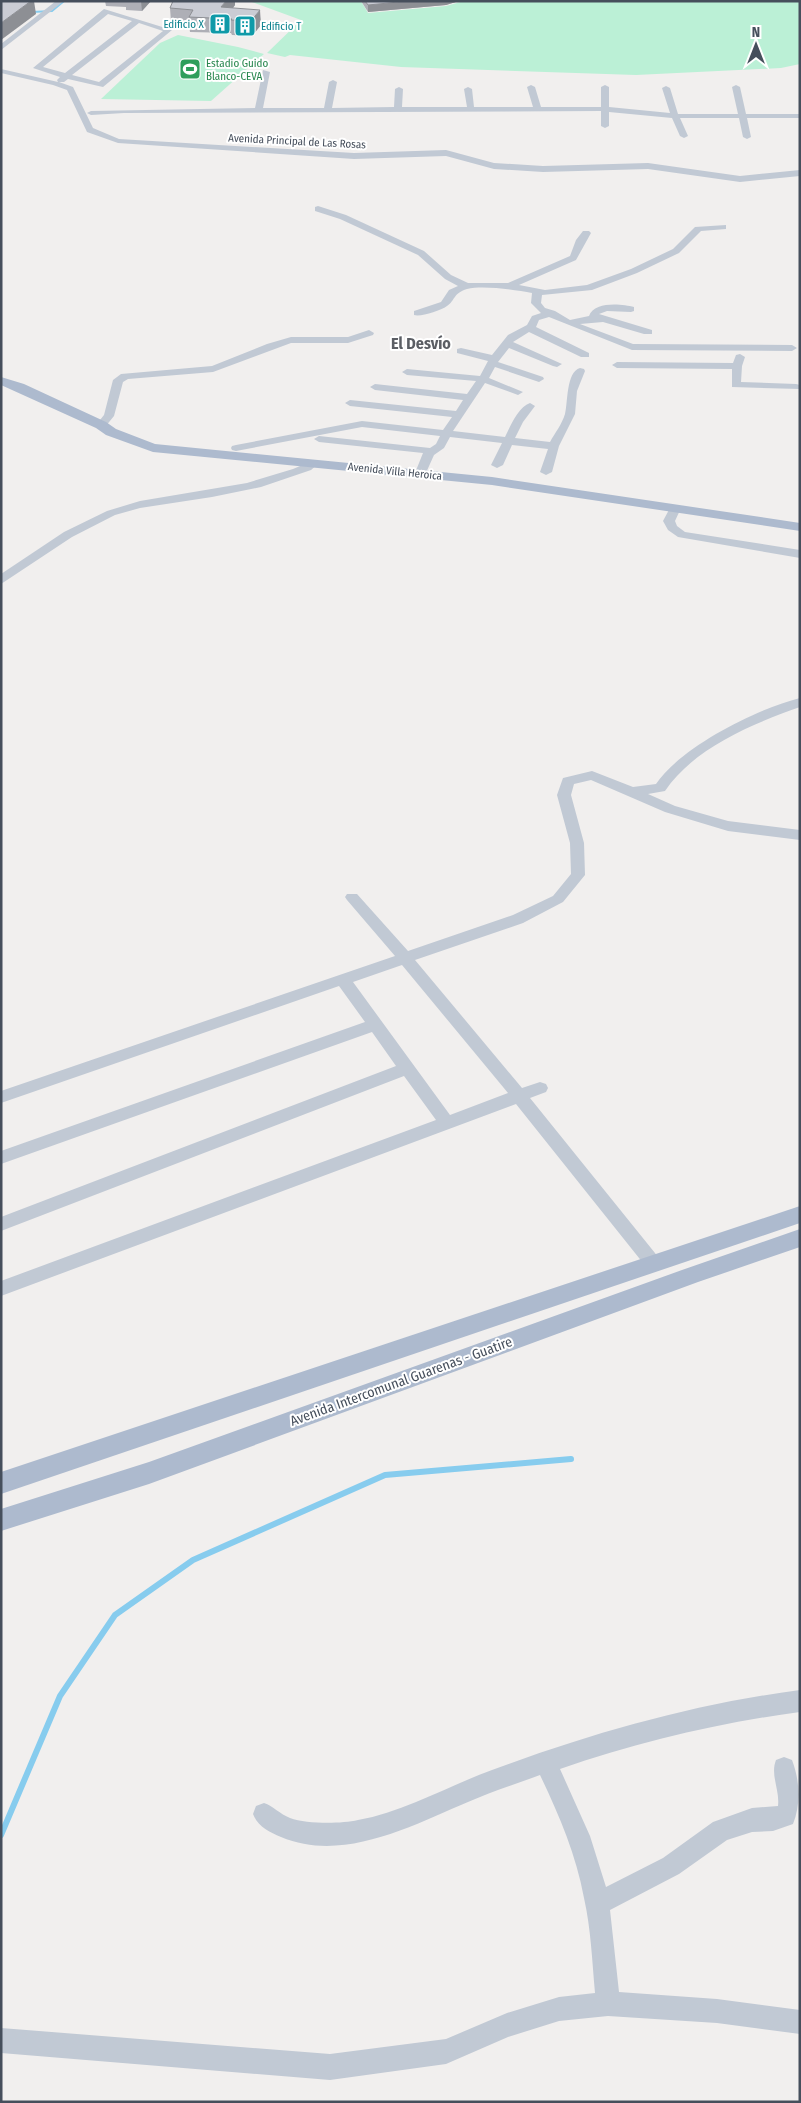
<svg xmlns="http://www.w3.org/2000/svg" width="801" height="2103" font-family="'Fira Sans Condensed',sans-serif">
<rect width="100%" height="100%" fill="#f1efee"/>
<g fill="#bbf0d6">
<path d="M249,1H361L368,13L446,6L464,1H800V64L781,68L636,75L401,67L290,55L285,57L267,53L301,20Z"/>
<path d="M178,35L238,47L264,54L211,101L101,99L160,43Z"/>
</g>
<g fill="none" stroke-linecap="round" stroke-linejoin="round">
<path stroke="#87ccee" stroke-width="2" d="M32,12L52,11L64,1"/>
<path stroke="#87ccee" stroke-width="6" d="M1,1835L60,1696L115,1615L193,1560L385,1475L571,1459"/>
<g fill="#c1c9d4" fill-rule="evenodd">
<path d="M56,1H64L1,50V44Z"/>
<path d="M104,9L172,30L103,87L68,79L64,82H59L73,87L93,128L119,139L354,153L446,150L494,163L543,166L648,163L740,176L800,170V176L740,182L648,169L543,172L494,169L446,156L354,159L118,143L87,132L67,90L53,85L1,73V69L58,82L57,80L60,77L33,68ZM108,14L132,21L65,73L43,67ZM139,23L163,31L99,82L72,75Z"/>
<path d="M263,70L270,72L263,108H324L329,82L333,80L337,82L332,108L394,107L395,89L399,87L403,89L402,107H467L464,89L468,87L472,89L474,107H533L527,87L531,85L535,87L541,107H601V87L605,85L609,87V107L670,113L662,88L666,86L670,88L678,114H738L732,87L736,85L740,87L746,114H800V118H747L751,137L747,139L743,137L739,118H680L688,136L684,138L680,136L672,118L609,112V126L605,128L601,126V111L124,113L91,115L87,113L91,111L255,108Z"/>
<path d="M318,206L346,215L424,251L451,275L468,283H508L570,256L576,240L583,231H589L591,233L576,260L519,285L545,290L587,285L631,269L673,249L695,227L726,225V229L701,231L679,253L637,273L592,290L542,295L541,303L545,308L555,311L570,320L589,316C594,301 622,304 634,307V311L631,312L607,311L599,314L652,330V334H644L603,322L580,324L633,344L792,345L797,348L792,351L632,350L549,317L539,320L536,327L589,353V357H581L529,332L513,342L562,364L557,367L553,366L509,348L498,362L543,377L544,379L539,382L495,367L489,378L523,392L518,395L485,383L453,431L505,437C510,427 518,407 530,403L535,406L523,422L515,438L550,442C555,433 562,424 565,414C568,403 566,372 580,368L584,369L585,371L577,391L575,414L559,446L552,472L546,475L540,472L548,449L512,445L503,465L497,468L491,465L502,443L450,437L444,448L434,455L425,475L421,476L415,473L423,453L319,442L314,439L319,436L430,448L436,444L440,436L362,427L236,451L232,450L231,448L232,446L236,445L362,421L443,430L452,417L350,406L345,403L350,400L456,411L463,400L375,390L370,387L375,384L467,394L476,381L407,375L402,372L407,369L480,376L488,361L457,353V349L461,348L492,355L508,335L527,325L532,316L541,313L531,303L532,293C515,290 484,285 467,289C453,293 455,301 447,306C440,311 421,317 414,315V311L441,302L449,290L458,286L445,279L418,255L340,219L315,211V207Z"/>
<path d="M369,330L374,333L373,335L348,343H291L213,372L128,379L123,382L114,416L105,427H97L96,425L104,415L113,380L121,374L212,366L267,344L291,337H348Z"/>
<path d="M740,354L745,357L742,366L741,382L796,384L800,385V389L732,387V369L617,368L612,365L617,362L733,363L736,355Z"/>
<path d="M312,461L318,464L311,470L261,487L212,497L140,508L115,515L72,537L1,584V574L64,532L107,511L140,501L247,483L293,469Z"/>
<path d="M675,505L681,508L675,521L677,526L685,532L800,550V558L678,537L668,530L663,521L671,506Z"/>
<path d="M800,698V707C752,724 694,748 665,791L648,794L675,806L728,821L800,830V840L728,831L665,812L591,780L574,784L571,795L584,843L585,875L563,902L523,923L415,960L522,1088L540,1082L546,1084L548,1088L546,1092L530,1098L659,1258L662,1263L659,1268L653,1270L647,1268L516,1104L1,1296V1281L436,1120L404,1076L1,1231V1217L396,1066L372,1032L1,1164V1151L365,1022L339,986L1,1103V1091L395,956L347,900L345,897L347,894H357L408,951L513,915L553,896L571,874L570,843L557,795L563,778L592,771L633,787L656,784C681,747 756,709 800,698ZM402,965L508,1093L450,1115L353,982Z"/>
<path d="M800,1690V1712C718,1723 638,1742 560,1769L590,1836L606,1887L663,1858L713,1822L752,1808L778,1806C780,1790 770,1775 776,1760L784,1757L792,1760C800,1781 801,1804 793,1824L773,1831L752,1832L727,1840L679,1874L610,1910L619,1992L717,1999L800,2010V2034L717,2023L608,2016L559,2021L508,2037L446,2064L330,2080L1,2053V2028L330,2054L446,2039L507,2013L559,1997L595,1993C592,1961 591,1929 584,1898C576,1854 559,1815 540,1775C516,1784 491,1792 468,1802C411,1826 343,1863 281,1837C269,1832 258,1827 253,1814L256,1806L264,1803C273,1806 280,1814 290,1818C307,1824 340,1824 358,1820C404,1812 448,1786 492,1770C592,1733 694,1704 800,1690Z"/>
</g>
<g fill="#adbace" fill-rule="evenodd">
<path d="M1,377L24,384L106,422L116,429L155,444L492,477L800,523V531L492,485L153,452L106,435L96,428L1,385Z"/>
<path d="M800,1206V1223L1,1494V1472Z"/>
<path d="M800,1229V1247L698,1282L149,1484L1,1531V1509L149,1462L682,1270Z"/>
</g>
</g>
<g fill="#aeafb6">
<path d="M105,1H151L142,11L126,10V7L106,6Z"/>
<path d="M361,1H459L446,5L368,12Z"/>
<path d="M235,5L233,8L261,25L252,36L232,35L231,33L190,32L189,25L171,22L170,8Z"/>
</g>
<g fill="#8d8f94">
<path d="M31,1H34L36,14L1,40V23Z"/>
<path d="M141,1H151L142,11Z"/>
<path d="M226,1H235V5L225,18L221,7Z"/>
<path d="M409,1H459L446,5L368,12V5Z"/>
<path d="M260,10L261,25L252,36L251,21Z"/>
</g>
<g fill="#caccd4" stroke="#8d8f94">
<path d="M1,1H31L1,23Z"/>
<path d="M173,1H226L221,7L260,10L251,21L231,20L232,19L189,17L193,10L170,8Z"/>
<path d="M365,1H409L368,5Z"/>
</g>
<defs>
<g id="building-square" transform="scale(1.125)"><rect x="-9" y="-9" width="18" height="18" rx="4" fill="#0f9aa8" stroke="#fff"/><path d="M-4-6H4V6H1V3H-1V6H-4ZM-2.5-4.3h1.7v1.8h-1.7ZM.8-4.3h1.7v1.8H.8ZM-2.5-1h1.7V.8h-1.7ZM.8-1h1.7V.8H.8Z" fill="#fff"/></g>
<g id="stadium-square" transform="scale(1.125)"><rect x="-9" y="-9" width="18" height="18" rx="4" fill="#2e9e5b" stroke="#fff"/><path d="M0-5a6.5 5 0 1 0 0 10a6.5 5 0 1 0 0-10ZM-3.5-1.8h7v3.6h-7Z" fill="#fff"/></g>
</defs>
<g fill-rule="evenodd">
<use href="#building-square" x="220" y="24"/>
<use href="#building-square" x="245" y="26"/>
<use href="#stadium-square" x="190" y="69"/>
</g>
<g text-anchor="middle" stroke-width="4" stroke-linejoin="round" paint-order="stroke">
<g font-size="11" fill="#0d838f" stroke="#fff" text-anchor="end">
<text x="204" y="28">Edificio X</text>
<text x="261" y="30" text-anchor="start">Edificio T</text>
</g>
<g font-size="11" fill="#27864d" stroke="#fff" text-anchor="start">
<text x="206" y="67">Estadio Guido<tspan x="206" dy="13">Blanco-CEVA</tspan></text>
</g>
<g font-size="11" fill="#464f5c" stroke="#fff">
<text transform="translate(297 141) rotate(3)" y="4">Avenida Principal de Las Rosas</text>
<text transform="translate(395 471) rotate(6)" y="4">Avenida Villa Heroica</text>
</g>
<g font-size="14" fill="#464f5c" stroke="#fff">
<text transform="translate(401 1381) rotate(-20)" y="5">Avenida Intercomunal Guarenas - Guatire</text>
</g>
<g font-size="16" font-weight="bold" fill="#5b5e64" stroke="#fff">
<text x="421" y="349">El Desvío</text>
</g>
</g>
<rect width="801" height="2103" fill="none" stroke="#464f5c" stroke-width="5"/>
<g transform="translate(756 45)" stroke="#ffffff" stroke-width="4" paint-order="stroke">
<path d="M0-4L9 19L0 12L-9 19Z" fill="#464f5c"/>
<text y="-8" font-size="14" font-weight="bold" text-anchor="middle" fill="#464f5c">N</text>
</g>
</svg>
